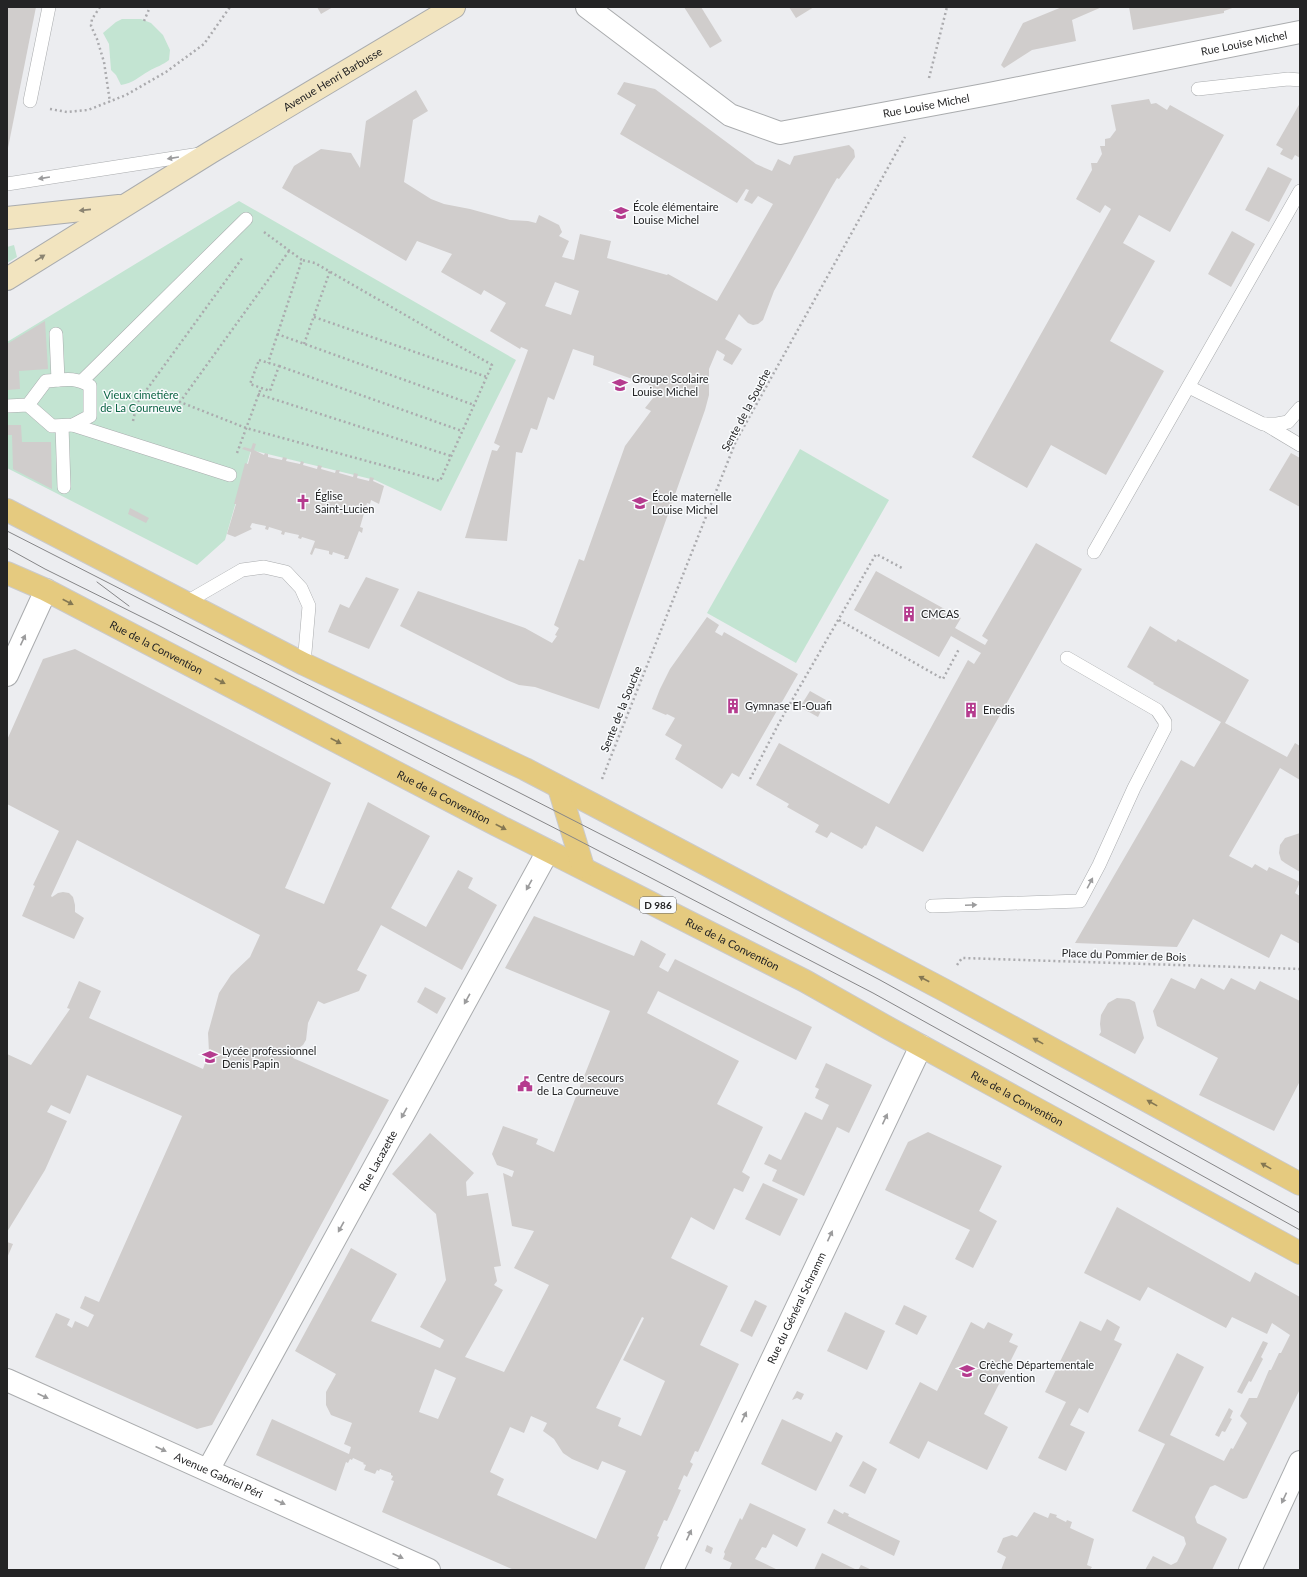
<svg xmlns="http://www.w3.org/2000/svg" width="1307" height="1577" font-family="Lato,sans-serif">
<rect width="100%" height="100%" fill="#ecedf0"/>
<g fill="#c3e4d2">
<path d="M122,19H141L151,23L163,35L170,50L169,60C163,65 156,67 149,71C138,77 134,83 121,85L116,75L111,70L109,44L103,33L116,22Z"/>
<path d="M239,201L516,360L441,511L375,480L251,450L225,540L197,565L7,468V342Z"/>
<path d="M14,245L17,257L7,263V247Z"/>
<path d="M800,449L889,500L796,663L707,613Z"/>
</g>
<g fill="#d0cdcc" fill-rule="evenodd">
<path d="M7,7H36L8,148H7Z"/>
<path d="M317,7H333L321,14Z"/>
<path d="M684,7H701L722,41L710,48Z"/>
<path d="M789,7H814L796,18Z"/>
<path d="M1062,7H1102L1072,20L1076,41L1032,50L1004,68L1001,65L1023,23Z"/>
<path d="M1129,7H1235L1224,11V13L1133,30Z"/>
<path d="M624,82L655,89L756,164L772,171L778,159L790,165L794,156L849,145L854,150L855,157L839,179L837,178L831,188L774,291L763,320L758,324L753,325L748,323L739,314L725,339L742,349L732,365L723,360L725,355L717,350L709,369V395L705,410L599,709L535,687L519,685L507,680L400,626L418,591L525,628L552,643L557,636L555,635L559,628L554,625L579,559L584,561L625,446L651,411L645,408L657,393L649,385L593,365L594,356L573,349L554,400L548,397L537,430L531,428L522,453L516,452L507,541L465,538L492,450L497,451L500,446L494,443L528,350L521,347L520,349L490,331L506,303L484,290L481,295L441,272L452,254L417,241L406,261L282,188L294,166L321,149L351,153L360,168L366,121L416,90L428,111L413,120L404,182L431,199L444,204L470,209L510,220L528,221L536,223L539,215L559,225L562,232L559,236L569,241L562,257L574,260L580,234L611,241L607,258L667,275L668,274L717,301L773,204L758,196L752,204L744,200L749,190L746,189L737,203L620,134L636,105L617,94ZM555,282L579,291L571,315L545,306Z"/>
<path d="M1149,99L1151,104L1156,103L1167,110L1170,105L1224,135L1170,232L1139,215L1123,243L1155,261L1110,341L1164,371L1106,475L1051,445L1027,488L972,457L1111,209L1105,205L1100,213L1076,199L1092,170L1091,163H1097L1102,154L1100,146H1105V139L1110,138L1116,130L1111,105Z"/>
<path d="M1300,103V158L1295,155L1292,160L1280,154L1283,149L1276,145Z"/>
<path d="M1268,167L1292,179L1269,222L1245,210Z"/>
<path d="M1232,231L1255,244L1231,287L1208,274Z"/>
<path d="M45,321L48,369L19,371L20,389L7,390V379L8,378L7,344Z"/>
<path d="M7,425H21L22,442H51L52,489L13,469L12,435H7Z"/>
<path d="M253,443L256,444L254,450L264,455L265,453L268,454V457L282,460L283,457L287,458L286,461L300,464L301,461L304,462L303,465L317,469L318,465L322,466L321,469L335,473L336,470H340L339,473L353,477L354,473L358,474L357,478L369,481L370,477L374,478L373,481L384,486L379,504L371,500L370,504L367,503L360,527L363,528L362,533L359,531L348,559H344L345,556L333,552L332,555L329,554V551L315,548L312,555L310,554L315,541L302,537L301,539L298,538L299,535L285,532L284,535L281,534L282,531L269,527L268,530L265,529L266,526L252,523L250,527L252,529L235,537L227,534L236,504H234L245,463L248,464L251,452L242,449L244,447L251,449Z"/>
<path d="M1291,453L1300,458V507L1269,490Z"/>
<path d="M130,508L149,518L146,523L128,514Z"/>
<path d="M1036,543L1082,569L923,852L876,826L866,846L865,845L862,849L831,832L827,838L815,832L819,825L787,807L789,804L756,785L779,743L889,804L968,660L974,664L981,653L951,636L939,657L854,610L876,571L950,612L951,609L957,612L955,615L961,618L955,628L985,645L988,640L982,636Z"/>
<path d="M366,577L399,589L369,649L328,632L340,604L349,608Z"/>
<path d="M707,617L719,625L715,632L722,636L724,632L798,674L739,777L732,773L722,789L675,759L682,745L665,735L675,718L667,714L666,715L652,709L660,689L670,669Z"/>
<path d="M1150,626L1176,642L1178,639L1249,680L1225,723L1287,757L1295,743L1300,746V780L1280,768L1229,856L1252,868L1255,864L1267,871L1269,867L1300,882L1295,893L1300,896V944L1281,934L1269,958L1193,919L1177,947L1075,943L1181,760L1194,767L1221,722L1153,684L1154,683L1127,667Z"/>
<path d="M75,649L331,783L285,888L324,904L368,802L430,836L391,908L426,927L458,870L473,878L468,888L497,905L462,970L381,925L357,970L367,975L359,991L324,1004L318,1001L308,1023L306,1040L303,1045L296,1050L293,1058L389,1100L212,1425L197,1429L35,1357L56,1313L70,1319L67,1325L72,1328L75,1321L88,1327L94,1315L80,1308L85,1296L99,1302L182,1116L87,1075L70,1114L51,1105L47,1112L67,1121L45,1170L7,1232V1054L31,1065L70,1009L67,1008L79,981L101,991L89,1018L203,1069L209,1052L208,1033L219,993L231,975L250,957L260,935L77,840L51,896L52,897L58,893L63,892L69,893L73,897L75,905V912L84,918L74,939L22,916L35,886L33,885L59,831L7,804V740L43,659Z"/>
<path d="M810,691L826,700L818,717L800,707Z"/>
<path d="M1300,833V872L1285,863L1281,860L1279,853L1280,845L1285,838Z"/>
<path d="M534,916L634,956L641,940L666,954L659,967L668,972L675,959L812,1027L796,1060L658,991L647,1013L739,1061L717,1104L763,1127L742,1172L750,1177L743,1192L734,1188L714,1230L691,1217L671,1258L728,1286L700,1345L739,1364L698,1452L695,1451L690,1462L693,1464L687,1477L684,1475L678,1489L681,1490L667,1521L664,1520L657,1536L659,1537L644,1570H514L382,1512L394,1481L391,1480L393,1476L391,1475V1473L380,1469L379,1471L377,1470L375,1474L364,1470L366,1465L363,1464L364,1463L353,1458L352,1460L350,1459L348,1463L346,1462L336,1491L256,1455L272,1419L349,1454L351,1447L344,1444L352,1423L331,1415L326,1405V1392L336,1374L295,1351L351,1248L397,1274L371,1321L440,1348L444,1340L420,1327L446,1280L436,1214L392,1174L430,1133L474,1173L466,1182L467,1196L488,1193L501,1266L494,1267L497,1281L494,1285L503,1290L465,1357L504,1372L549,1285L514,1268L534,1231L512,1226L503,1173L512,1177L514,1171L497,1165L492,1154L503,1126L538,1139L536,1144L554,1152L610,1011L505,968ZM642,1317L644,1318L623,1360L665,1381L641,1436L618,1426L621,1418L596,1408ZM435,1369L456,1378L438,1419L419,1412ZM531,1416L547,1423L543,1431L554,1439L563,1453L572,1459L598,1470L602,1461L626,1471L596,1539L497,1495L504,1479L490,1472L510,1427L524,1433Z"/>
<path d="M1171,978L1195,989L1201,978L1224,990L1231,978L1255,990L1260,981L1300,1001V1081L1274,1131L1199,1095L1218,1058L1157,1026L1153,1011Z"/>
<path d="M425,987L446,998L437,1014L417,1002Z"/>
<path d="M1117,998L1129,999L1135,1002L1144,1038L1135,1054L1099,1035L1101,1032L1100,1024L1101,1015L1108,1003Z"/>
<path d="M826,1063L872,1085L849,1133L837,1127L804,1196L772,1181L777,1170L764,1164L769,1154L781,1160L805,1112L822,1120L829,1105L815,1098L819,1089L815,1087Z"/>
<path d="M928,1132L1002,1166L979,1211L997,1221L973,1268L955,1259L970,1230L885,1190L908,1142Z"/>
<path d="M763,1183L798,1199L780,1236L745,1219Z"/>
<path d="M1117,1207L1250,1282L1255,1272L1300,1297V1389L1247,1498L1243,1499L1215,1485L1210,1487L1195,1517L1197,1523L1225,1537L1227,1539L1212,1570H1145L1153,1556L1171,1565L1177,1562L1186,1544L1184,1537L1132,1511L1165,1444L1138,1431L1177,1353L1204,1367L1170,1435L1224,1461L1231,1448L1233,1449L1247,1423L1240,1416L1249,1398H1257L1269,1370H1271L1279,1353H1281L1290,1335L1272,1323L1267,1334L1232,1317L1226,1328L1148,1287L1140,1301L1084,1273Z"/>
<path d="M7,1242L13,1244L7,1258Z"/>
<path d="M755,1300L767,1306L752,1337L740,1331Z"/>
<path d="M904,1305L927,1316L917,1335L895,1324Z"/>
<path d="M845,1312L885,1331L867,1370L827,1351Z"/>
<path d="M1107,1319L1120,1327L1114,1340L1122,1344L1088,1413L1079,1408L1070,1425L1085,1432L1066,1471L1038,1458L1066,1402L1045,1392L1080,1321L1101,1331Z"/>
<path d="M971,1322L984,1329L988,1322L1013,1334L1009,1342L1018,1346L984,1414L1008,1427L987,1470L928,1441L919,1459L889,1443L920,1382L937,1391Z"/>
<path d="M1263,1341L1268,1343L1261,1357L1263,1359L1251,1382L1249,1381L1242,1394L1237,1392Z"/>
<path d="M797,1391L804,1394L801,1400L797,1398L792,1400Z"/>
<path d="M1229,1408L1233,1411L1230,1418L1232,1419L1225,1432L1222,1431L1219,1437L1215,1435Z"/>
<path d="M782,1419L831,1442L836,1432L843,1436L816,1491L761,1464Z"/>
<path d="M863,1461L877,1469L865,1494L849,1486Z"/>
<path d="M750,1503L806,1529L797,1547L773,1534L766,1548L762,1547L755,1559L778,1570H729L732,1563L723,1559L725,1554L724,1552L740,1518L742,1520Z"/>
<path d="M834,1509L843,1514L844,1512L849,1514L848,1516L900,1541L894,1556L827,1523Z"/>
<path d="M1034,1512L1048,1518L1050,1513L1057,1515L1056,1517L1066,1522L1067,1520L1072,1522L1070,1528L1094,1539L1087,1565L1092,1567L1090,1570H1001L1006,1557L997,1552L1003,1538L1012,1535L1017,1537Z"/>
<path d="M707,1545L713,1548L711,1554L705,1551Z"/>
<path d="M822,1553L857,1570H814Z"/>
<path d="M861,1565L872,1570H858Z"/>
</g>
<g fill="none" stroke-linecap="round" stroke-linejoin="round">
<g stroke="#aaacae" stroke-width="14">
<g id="service">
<path d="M1198,89L1288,79L1300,80"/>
<path d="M30,101L49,7"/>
<path d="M7,184L200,154"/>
<path d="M56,334L58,380"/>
<path d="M82,381L246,219"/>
<path d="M1189,387L1263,424H1277L1288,422L1300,408"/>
<path d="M7,406L28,405L52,426L73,425L90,416V386C74,376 63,380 46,381L28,405"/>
<path d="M1265,424L1300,445"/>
<path d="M73,425L230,475"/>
<path d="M62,426L64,487"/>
<path d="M1094,552L1300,191"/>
<path d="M185,603L242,570L264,567L286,572L301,588L309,606L304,664"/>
<path d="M932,906L1080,901L1099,865L1134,788L1165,728V722L1157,710L1067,658"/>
</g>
</g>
<g stroke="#aaacae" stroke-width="24">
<g id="minor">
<path id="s1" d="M587,7L730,115L780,133L989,94L1300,32"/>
<path d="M7,675L46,590"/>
<path id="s2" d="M7,1380L429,1570"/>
<path id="s3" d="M208,1470L548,851"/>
<path id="s4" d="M672,1570L921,1046"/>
<path d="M1250,1570L1300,1462"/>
</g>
</g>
<g stroke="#aaacae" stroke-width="24">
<g id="secondary">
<path d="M7,218L119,206"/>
<path id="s5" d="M7,279L211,152L454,7"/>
</g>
</g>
<g stroke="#cacacb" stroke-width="24">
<g id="primary">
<path d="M7,510L304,664L525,769L592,804L944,990L1300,1184"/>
<path id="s6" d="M7,573L46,590L497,825L805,981L890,1029L1300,1253"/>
<path d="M559,788L583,867"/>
</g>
</g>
<g stroke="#ababae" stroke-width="2.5" stroke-dasharray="2 3" stroke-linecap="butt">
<path d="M100,7L92,19L91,26L97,39L104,62L110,102"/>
<path d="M144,21L150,7"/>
<path d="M929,78L947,7"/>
<path d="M50,109L67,112L88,110L126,95L166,72L204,44L230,7"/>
<path d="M264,232L302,260L268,363"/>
<path d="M289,251L180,402L246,428L440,481L492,365L315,263L302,260"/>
<path d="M314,317L487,377"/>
<path d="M277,334L474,405"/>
<path d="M304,344L330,271"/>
<path d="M259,360L279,366L270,391L250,384Z"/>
<path d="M279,366L462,431"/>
<path d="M258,394L451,456"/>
<path d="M133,421L137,403L243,257"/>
<path d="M237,453L261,388"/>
<path d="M839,620L943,679L959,649"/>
<path d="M602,779L736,441L905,137"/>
<path d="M750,779L779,723L876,554L902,568"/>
<path d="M957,965L962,958L1300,969"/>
</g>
<use href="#service" stroke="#fff" stroke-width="13"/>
<use href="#minor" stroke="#fff" stroke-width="22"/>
<use href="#secondary" stroke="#f2e4bf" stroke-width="22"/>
<use href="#primary" stroke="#e5ca7f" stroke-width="22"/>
<g stroke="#868688" stroke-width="1">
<path d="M7,531L655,862L880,980L1300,1213"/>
<path d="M7,548L45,569L158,625L574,838L873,993L1300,1230"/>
<path d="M97,582L129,606"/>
</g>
</g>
<defs><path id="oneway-solid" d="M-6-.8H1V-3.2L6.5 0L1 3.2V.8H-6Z"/></defs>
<g fill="#9c9c9d">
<use href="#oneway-solid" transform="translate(173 158) rotate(171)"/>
<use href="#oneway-solid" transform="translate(44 178) rotate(171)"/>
<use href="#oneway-solid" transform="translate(23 640) rotate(-65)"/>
<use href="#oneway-solid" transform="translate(1090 883) rotate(-62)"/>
<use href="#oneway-solid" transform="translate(529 885) rotate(119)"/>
<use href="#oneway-solid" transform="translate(971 905) rotate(-2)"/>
<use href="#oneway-solid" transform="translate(467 999) rotate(119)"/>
<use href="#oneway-solid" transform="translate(404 1113) rotate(119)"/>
<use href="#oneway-solid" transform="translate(885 1119) rotate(-65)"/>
<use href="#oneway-solid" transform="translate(341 1227) rotate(119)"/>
<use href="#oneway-solid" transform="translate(830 1236) rotate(-65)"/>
<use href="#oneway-solid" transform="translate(43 1396) rotate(24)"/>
<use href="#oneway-solid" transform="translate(744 1417) rotate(-65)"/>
<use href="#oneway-solid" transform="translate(161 1449) rotate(24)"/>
<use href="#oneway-solid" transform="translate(1284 1498) rotate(115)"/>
<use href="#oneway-solid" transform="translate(280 1502) rotate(24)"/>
<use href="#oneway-solid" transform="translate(689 1535) rotate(-65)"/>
<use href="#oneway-solid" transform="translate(398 1556) rotate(24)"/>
</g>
<g fill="#8b8472">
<use href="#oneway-solid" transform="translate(85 210) rotate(174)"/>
<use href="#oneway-solid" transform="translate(40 258) rotate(-32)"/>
</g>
<g fill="#847752">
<use href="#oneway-solid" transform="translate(68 602) rotate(27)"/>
<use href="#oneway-solid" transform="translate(220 681) rotate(27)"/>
<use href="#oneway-solid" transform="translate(336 741) rotate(27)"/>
<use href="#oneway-solid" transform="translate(501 827) rotate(27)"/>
<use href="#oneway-solid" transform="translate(924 979) rotate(-152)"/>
<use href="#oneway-solid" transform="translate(1038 1041) rotate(-151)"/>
<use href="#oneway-solid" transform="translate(1152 1103) rotate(-151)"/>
<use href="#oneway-solid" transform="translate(1266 1166) rotate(-151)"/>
</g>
<defs>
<g id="school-bare" transform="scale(1.2)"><path d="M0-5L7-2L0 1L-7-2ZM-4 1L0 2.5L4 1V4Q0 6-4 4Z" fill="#b53b8e" stroke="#f9fbfd" stroke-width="2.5" paint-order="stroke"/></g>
<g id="church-bare" transform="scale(1.2)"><path d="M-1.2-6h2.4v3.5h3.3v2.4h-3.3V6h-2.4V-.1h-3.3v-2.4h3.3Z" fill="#b53b8e" stroke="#f9fbfd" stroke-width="2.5" paint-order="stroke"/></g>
<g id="building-bare" transform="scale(1.2)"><path d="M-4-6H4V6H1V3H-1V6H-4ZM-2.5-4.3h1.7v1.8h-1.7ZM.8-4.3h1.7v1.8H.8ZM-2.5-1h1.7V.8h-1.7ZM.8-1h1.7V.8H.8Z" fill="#b53b8e" stroke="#f9fbfd" stroke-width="2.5" paint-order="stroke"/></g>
<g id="civic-bare" transform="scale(1.2)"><path d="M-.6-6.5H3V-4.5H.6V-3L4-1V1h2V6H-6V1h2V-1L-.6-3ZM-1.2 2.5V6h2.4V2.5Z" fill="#b53b8e" stroke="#f9fbfd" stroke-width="2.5" paint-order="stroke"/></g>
</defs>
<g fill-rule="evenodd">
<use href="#school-bare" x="621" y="213"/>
<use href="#school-bare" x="620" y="385"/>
<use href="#church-bare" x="303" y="502"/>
<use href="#school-bare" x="640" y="503"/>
<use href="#building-bare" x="909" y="614"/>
<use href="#building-bare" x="733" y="706"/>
<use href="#building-bare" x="971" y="710"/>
<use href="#school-bare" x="210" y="1057"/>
<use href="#civic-bare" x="525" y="1084"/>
<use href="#school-bare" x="967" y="1371"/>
</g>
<g text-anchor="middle" stroke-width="3" stroke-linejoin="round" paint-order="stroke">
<rect fill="#f9fbfd" stroke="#646466" stroke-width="1" x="640" y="897" width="36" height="16" rx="3"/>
<g font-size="10" font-weight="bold" fill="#242425">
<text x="658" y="909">D 986</text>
</g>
<g font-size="11" fill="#242425" stroke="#f9fbfd">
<text dy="4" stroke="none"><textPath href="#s1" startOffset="705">Rue Louise Michel</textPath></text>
<text dy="4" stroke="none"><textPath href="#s5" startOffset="382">Avenue Henri Barbusse</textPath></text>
<text dy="4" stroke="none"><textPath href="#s1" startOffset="381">Rue Louise Michel</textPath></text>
<text transform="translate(746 410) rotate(-62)" y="4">Sente de la Souche</text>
<text dy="4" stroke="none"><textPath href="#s6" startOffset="167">Rue de la Convention</textPath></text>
<text transform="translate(621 709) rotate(-68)" y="4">Sente de la Souche</text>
<text dy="4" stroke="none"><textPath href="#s6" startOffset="491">Rue de la Convention</textPath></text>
<text dy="4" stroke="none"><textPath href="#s6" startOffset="815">Rue de la Convention</textPath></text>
<text transform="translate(1124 955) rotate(2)" y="4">Place du Pommier de Bois</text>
<text dy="4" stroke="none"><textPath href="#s6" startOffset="1139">Rue de la Convention</textPath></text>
<text dy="4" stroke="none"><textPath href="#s3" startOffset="353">Rue Lacazette</textPath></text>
<text dy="4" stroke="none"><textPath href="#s4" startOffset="290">Rue du Général Schramm</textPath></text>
<text dy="4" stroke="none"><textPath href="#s2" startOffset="232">Avenue Gabriel Péri</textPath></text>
</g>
<g font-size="11" fill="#242425" stroke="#f9fbfd" text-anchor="start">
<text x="633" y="211">École élémentaire<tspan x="633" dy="13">Louise Michel</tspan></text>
<text x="632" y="383">Groupe Scolaire<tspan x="632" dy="13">Louise Michel</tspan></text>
<text x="315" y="500">Église<tspan x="315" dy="13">Saint-Lucien</tspan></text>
<text x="652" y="501">École maternelle<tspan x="652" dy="13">Louise Michel</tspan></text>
<text x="921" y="618">CMCAS</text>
<text x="745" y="710">Gymnase El-Ouafi</text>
<text x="983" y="714">Enedis</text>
<text x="222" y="1055">Lycée professionnel<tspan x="222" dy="13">Denis Papin</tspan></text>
<text x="537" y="1082">Centre de secours<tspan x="537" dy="13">de La Courneuve</tspan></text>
<text x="979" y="1369">Crèche Départementale<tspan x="979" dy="13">Convention</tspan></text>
</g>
<g font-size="11" fill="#0c6444" stroke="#f9fbfd">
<text x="141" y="399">Vieux cimetière<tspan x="141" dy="13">de La Courneuve</tspan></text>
</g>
</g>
<rect width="1307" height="1577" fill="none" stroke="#242425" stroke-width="16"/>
</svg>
